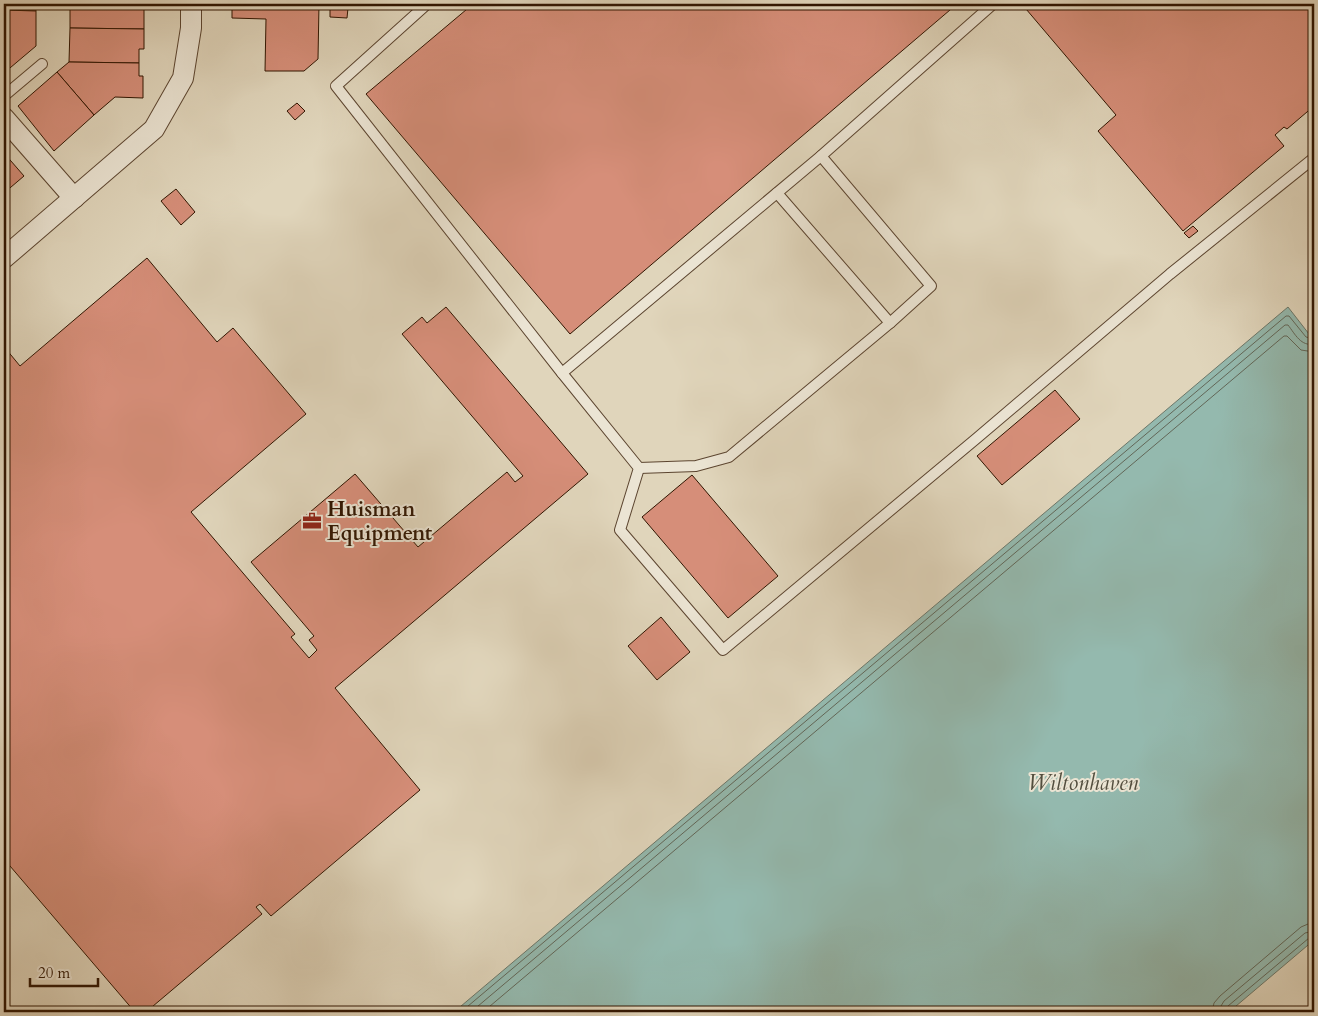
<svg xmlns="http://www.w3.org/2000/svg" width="1318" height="1016" font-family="Cardo,serif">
<rect width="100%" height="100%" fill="#e0d5bb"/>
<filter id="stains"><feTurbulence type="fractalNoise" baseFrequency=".004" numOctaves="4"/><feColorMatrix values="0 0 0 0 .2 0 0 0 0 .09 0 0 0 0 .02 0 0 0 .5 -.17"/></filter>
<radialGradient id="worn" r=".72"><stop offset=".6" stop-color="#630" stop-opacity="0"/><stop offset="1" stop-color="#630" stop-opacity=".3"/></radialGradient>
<path fill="#94b9ae" stroke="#6c7769" d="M1288,307L1309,334L1314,330V940L1229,1012H454Z"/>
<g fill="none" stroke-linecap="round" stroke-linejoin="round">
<g stroke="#626758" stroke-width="1">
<path d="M461,1012L1286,316H1289L1306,337L1310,338L1314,336"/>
<path d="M471,1012L1285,325H1288C1295,334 1301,347 1314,344"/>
<path d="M483,1012L1284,336H1287L1301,350L1314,352"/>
<path d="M1212,1012L1214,1003L1220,996L1301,927L1308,924L1314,923"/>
<path d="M1220,1012L1221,1006L1224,1001L1305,933L1314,931"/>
<path d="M1226,1012L1228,1006L1309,938L1314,937"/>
</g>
</g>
<g fill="#d68e79" stroke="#301501">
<path d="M4,4H36V11L4,10Z"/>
<path d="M70,4H140V9H144V29L70,28Z"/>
<path d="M232,4H319L318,59L304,71H265L266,19L232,18Z"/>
<path d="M473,4H957L570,334L366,94Z"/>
<path d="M1031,4H1314V106L1287,129L1284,127L1275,135L1284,146L1183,231L1098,131L1116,115L1026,9Z"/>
<path d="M330,8H348L347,18L330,17Z"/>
<path d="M4,10L36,11V46L4,73Z"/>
<path d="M70,28L144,29V49H139V63L69,62Z"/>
<path d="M69,62L139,63V76H143V98L115,97L94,115L57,72Z"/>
<path d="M57,72L94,115L54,151L18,106Z"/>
<path d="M297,103L305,111L295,120L287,111Z"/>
<path d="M4,153L24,176L4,193Z"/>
<path d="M176,189L195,212L181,225L161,201Z"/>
<path d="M1193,226L1198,231L1189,238L1184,233Z"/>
<path d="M147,258L217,342L233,328L306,414L191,512L295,634L291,637L309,658L317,650L309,640L314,636L251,562L355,474L418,547L507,472L515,482L523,476L402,334L422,317L427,323L446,307L588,474L335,688L420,790L271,916L260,904L256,907L262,914L146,1012H139L136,1009L134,1011L4,859V351L6,349L20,366Z"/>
<path d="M1055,390L1080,419L1002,485L977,456Z"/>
<path d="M692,475L778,576L728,618L642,517Z"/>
<path d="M661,617L690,652L657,680L628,646Z"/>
</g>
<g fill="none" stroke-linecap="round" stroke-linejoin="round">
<g stroke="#5c4530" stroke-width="12">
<g id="lane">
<path d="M427,4L336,86L562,373L639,468L620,530L723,650L977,438L1170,274L1314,158"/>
<path d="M4,96L42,64"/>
<path d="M777,193L890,323"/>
<path d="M562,373L821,156L993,4"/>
<path d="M639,468L696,466L729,457L890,323L931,286L821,156"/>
</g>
</g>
<g stroke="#5c4530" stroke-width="22">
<g id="street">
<path d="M4,118L74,198"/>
<path d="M4,258L154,129L183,78L191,28V4"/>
</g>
</g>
<use href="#lane" stroke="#ebe4d3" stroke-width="10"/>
<use href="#street" stroke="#ebe4d3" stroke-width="20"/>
</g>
<defs>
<g id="office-bare" transform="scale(1.5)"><path d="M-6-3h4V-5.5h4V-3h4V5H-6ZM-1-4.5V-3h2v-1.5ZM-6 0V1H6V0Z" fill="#8f2418" stroke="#ebe4d3" stroke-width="2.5" paint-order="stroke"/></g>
</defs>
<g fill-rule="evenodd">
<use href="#office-bare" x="312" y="521"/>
</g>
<g text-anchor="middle" stroke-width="4" stroke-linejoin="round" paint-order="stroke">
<g font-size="21" font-weight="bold" fill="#301501" stroke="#ebe4d3" text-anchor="start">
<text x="327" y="516">Huisman<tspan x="327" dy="24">Equipment</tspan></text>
</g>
<g font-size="22" font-style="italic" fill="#534e3e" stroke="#ebe4d3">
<text x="1083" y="790">Wiltonhaven</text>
</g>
</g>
<rect width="1318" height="1016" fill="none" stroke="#e0d5bb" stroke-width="20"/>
<rect x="5" y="5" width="1308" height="1006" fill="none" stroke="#301501" stroke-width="2.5"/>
<rect x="10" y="10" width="1298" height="996" fill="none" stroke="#301501"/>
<path d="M30 978v8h68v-8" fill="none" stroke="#301501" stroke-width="2.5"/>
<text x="38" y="978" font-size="15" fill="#301501" stroke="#ebe4d3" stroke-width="4" paint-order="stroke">20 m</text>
<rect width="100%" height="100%" filter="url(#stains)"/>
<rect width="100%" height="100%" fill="url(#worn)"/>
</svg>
